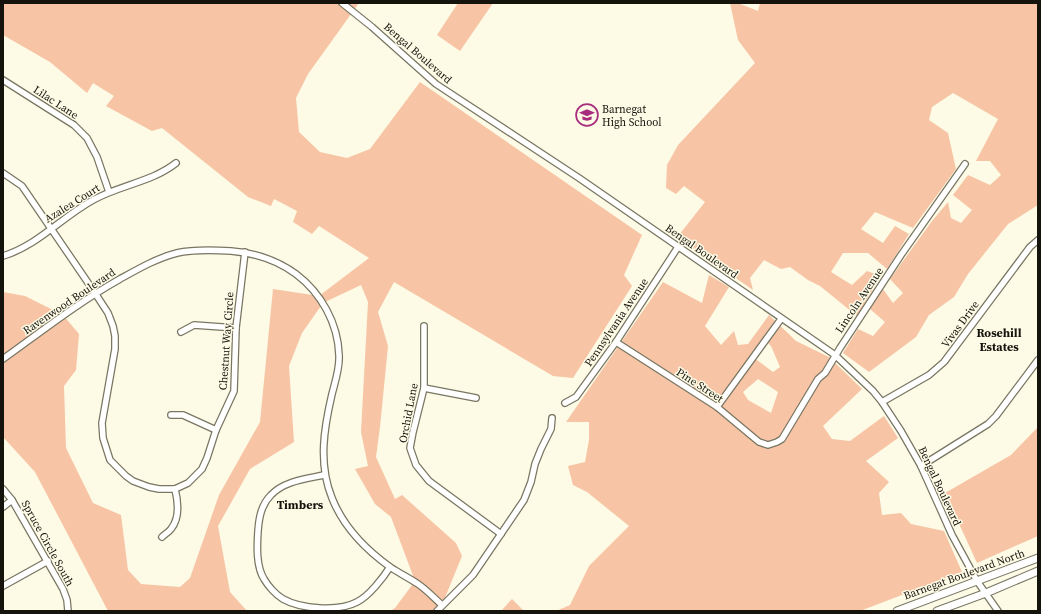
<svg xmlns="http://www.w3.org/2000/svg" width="1041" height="614" font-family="'Source Serif 4',serif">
<rect width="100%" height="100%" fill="#fdfae5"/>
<g fill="#f7c5a5" fill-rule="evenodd">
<path d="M3,3H359L308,74L296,98L299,132L320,152L347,158L370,149L420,82L642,235L624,275L632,286L573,378L553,376L394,282L378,312L388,346L380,427L376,457L395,499L402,495L456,543L462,556L442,605L437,611H390L395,608L415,581L391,517L375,504L355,469L368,466L361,432L368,302L361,285L323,303L302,333L289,366L294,442L250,469L218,526L230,592L247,611H108L35,472L3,437V292L25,296L63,315L79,334L76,370L64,386L66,448L93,503L121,515L128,570L141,584L180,587L190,578L219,495L260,422L273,289L319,296L369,258L319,226L312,234L293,222L297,211L274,199L271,206L248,197L162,128L152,131L106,106L114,96L93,83L87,93L50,62L3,35Z"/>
<path d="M458,3H493L460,51L437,35Z"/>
<path d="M730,3H738L758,11L760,3H1038V205L1008,224L968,274L954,297L929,315L916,337L869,372L843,353L858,329L873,336L885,322L870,309L883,289L893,303L903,293L890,279L932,221L948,202L951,218L961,223L972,210L953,195L968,175L990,185L1001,175L990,161H976L998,119L953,93L932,107L929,120L948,133L956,169L913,228L875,212L861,229L883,243L895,226L909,234L887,269L868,253H843L831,272L852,285L867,271L881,276L857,316L820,286L808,280L790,267L781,269L764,260L750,278L753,290L688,245L679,235L705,202L684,186L676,194L666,188L667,165L678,145L755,63L738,40Z"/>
<path d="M709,275L729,287L705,326L721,345L734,331L738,345L748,344L769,315L796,341L829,357L862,389L823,426L832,439L850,441L884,416L898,438L866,461L889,482L879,493L882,515L901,513L911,524L944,531L962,572L860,611H556L570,605L589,566L629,526L587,492L573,485L568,466L585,462L589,440V422H566L663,282L702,303ZM765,340L771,346L780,367L773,372L750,355ZM758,379L778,392L771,413L748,400L743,392Z"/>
<path d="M1038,427V536L977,563L945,493L1011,455Z"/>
<path d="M512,599L524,611H501Z"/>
</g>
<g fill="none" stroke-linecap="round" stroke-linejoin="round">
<g stroke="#797663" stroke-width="8">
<g id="minor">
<path d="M342,3L372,27L436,84L579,178L835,355L873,391L882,402L901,431L921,466L952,535L977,581L998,611"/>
<path d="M3,80L74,125L87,138L97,157L109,192"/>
<path d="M3,173L22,186L95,293L108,313L113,326L115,336V349L102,423L103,438L110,460L126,476L133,481L149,487L159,489H175L188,483L202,469L207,458L216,430L234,391L236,328L245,252"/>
<path d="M3,256C37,246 62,217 93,200C120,185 152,182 176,163"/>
<path d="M424,326V388L413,432L410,448L416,465L429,481L501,534"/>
<path d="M181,332L194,325L236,328"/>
<path d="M616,342L717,407L759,442L768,445L777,442L782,439L818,379L825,373L840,348L901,255L965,164"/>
<path d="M3,359C42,331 79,302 120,279C138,269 157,258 177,253C194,249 214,250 231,251C255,253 277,260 296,274C321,293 338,323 339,355C340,368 335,382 332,394C324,428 318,464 332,498C343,526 365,549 390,567C399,573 409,578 418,584C427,590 434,598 442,605"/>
<path d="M424,388L476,398"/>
<path d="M882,402L929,375L944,362L1030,247L1038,240"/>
<path d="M565,403L576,397L616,342L678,247"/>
<path d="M717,407L781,319"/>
<path d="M171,415H183L216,430"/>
<path d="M921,466L988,424L996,416L1038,360"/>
<path d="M324,475C306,479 284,481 271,495C261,505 259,518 258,531C257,546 256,566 264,579C268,586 276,595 283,599C301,609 338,612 357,602C369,596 383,578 390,567"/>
<path d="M3,489L12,500L63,589L67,600L68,611"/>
<path d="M3,507L12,500"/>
<path d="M162,537C165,534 169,532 171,529C180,518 178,501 175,489"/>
<path d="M3,586L48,561"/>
<path d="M437,611L473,575L524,500L531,482L535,464L541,449L551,429L552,418"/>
</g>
</g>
<g stroke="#797663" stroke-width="9">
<g id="tertiary">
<path d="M897,611L1038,558"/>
<path d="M937,611L986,593L1038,571"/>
</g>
</g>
<use href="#minor" stroke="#fff" stroke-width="5.5"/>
<use href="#tertiary" stroke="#fff" stroke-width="7"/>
</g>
<defs>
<g id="school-ring" transform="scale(1.15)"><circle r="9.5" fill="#fdfae5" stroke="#a92d7e" stroke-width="1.5"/><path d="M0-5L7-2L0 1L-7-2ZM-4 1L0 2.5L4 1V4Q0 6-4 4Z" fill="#a92d7e"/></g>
</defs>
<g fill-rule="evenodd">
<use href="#school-ring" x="587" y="115"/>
</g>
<g text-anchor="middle" stroke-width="3" stroke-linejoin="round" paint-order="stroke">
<g font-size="11" fill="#14130c" stroke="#fdfae5">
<text transform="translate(418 53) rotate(41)" y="4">Bengal Boulevard</text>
<text transform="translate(56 102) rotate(33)" y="4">Lilac Lane</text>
<text transform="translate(72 203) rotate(-32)" y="4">Azalea Court</text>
<text transform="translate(702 251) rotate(35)" y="4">Bengal Boulevard</text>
<text transform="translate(859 300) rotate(-56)" y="4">Lincoln Avenue</text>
<text transform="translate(69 301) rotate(-34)" y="4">Ravenwood Boulevard</text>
<text transform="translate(616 322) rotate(-56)" y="4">Pennsylvania Avenue</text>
<text transform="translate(960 324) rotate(-54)" y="4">Vivas Drive</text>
<text transform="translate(226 341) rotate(-86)" y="4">Chestnut Way Circle</text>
<text transform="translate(700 385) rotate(33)" y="4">Pine Street</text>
<text transform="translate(408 413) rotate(-79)" y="4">Orchid Lane</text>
<text transform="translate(940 486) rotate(65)" y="4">Bengal Boulevard</text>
<text transform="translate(48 543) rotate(61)" y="4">Spruce Circle South</text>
<text transform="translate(964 574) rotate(-20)" y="4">Barnegat Boulevard North</text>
</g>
<g font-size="11" fill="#14130c" stroke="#fdfae5" text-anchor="start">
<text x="602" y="113">Barnegat<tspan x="602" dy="13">High School</tspan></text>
</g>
<g font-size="12" font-weight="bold" fill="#14130c" stroke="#fdfae5">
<text x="999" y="337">Rosehill<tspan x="999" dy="14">Estates</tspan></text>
<text x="300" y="509">Timbers</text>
</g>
</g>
<rect width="1041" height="614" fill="none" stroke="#14130c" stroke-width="8"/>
</svg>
